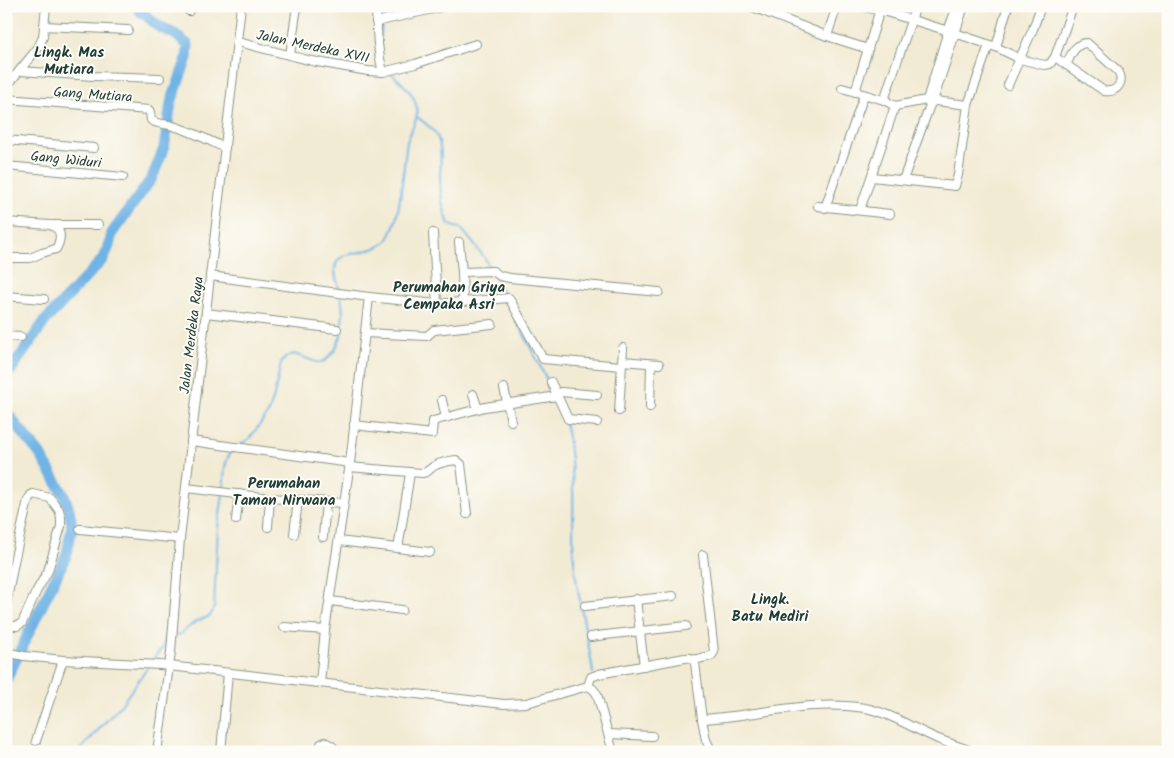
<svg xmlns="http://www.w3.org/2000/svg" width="1174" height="758" font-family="Kalam,sans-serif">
<rect width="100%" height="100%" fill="#fdfcf7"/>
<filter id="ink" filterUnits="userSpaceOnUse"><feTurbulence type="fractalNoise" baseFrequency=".02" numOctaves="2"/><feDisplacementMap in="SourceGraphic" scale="10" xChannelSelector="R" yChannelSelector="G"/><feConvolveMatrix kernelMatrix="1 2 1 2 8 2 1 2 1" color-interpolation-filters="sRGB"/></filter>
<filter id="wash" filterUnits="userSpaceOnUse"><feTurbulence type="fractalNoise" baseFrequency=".0096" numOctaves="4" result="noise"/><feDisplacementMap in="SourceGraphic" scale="20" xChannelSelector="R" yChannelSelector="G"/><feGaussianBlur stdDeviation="1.12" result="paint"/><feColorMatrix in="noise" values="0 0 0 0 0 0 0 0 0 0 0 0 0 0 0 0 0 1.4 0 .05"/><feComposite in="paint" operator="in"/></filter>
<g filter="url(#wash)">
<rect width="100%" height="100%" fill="#f2ebd4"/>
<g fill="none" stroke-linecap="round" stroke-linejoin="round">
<g stroke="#70b3e5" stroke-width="2">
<path d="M382,19L383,6"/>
<path d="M381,36L382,24"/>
<path d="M417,117C424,122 433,128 437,136C443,149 440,165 440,178C440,194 443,210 449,224L455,227L461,228L484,257L490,268"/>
<path d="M494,275L505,297"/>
<path d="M340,292C338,283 332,271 337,262C345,249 377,255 388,239C401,221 403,166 407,142C409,132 419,119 417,110C415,93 403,84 391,73"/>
<path d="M514,315L548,382"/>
<path d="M564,418C570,442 572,466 573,490C574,513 572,537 574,560C577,598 588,635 593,673"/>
<path d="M241,444L249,439L269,412L274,396L281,363L286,357L294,354L319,363L326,360L335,350L341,336L343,312L341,296"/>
<path d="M224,490C224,477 223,460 233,450"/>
<path d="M175,634L179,635L195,622L210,616L214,608L218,526L223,495"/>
<path d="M151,663L156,655L162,649L166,634H170"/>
<path d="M78,752L121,705L148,667"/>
</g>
<g stroke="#70b3e5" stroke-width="11">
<path d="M6,377L45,321L104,258L109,246L112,233L152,178L164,148L171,103L187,58L188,45L175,34L161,28L140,11L138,6"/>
<path d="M6,412L40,454L64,495L69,509L72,525L67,554L6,680"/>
</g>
</g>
</g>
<g filter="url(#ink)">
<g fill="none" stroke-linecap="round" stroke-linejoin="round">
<g stroke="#889484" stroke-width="10">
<g id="minor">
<path d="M376,6C377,29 377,50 383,72"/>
<path d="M750,6L827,36L868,49"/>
<path d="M861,6L886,12L955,33L996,47L1020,59L1044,65L1050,64L1055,57L1073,6"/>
<path d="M957,6L948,31L927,100L930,105L933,101L964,6"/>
<path d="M189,11L190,6"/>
<path d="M376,22L446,6"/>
<path d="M44,26L128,30"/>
<path d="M827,36L837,6"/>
<path d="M238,42L312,61L368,71L383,72L415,64L476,44"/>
<path d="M996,47L1008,6"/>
<path d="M290,55L297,6"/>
<path d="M1055,57L1104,91C1117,93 1125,82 1118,71L1087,43C1075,43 1071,55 1066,65"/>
<path d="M20,71L94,76L160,78"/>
<path d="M1008,85L1033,29L1041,6"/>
<path d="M6,87L38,48L43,37L46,6"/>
<path d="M842,88L884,100L895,106L927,100L968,105"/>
<path d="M855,92L881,6"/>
<path d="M6,99L149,110L150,112L151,120C157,125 165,123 173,126C191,131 208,140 225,148"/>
<path d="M884,100L916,6"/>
<path d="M6,140L94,148"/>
<path d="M6,166L123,177"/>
<path d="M872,177L955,186L958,175L968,105L989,45"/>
<path d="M903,180L930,105"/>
<path d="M818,206L890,214"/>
<path d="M825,208L864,95"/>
<path d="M860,210L895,106"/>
<path d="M6,222L50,225H98"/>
<path d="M433,233L437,304"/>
<path d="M459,242L462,272L463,302"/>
<path d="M6,258H30L42,253L56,249C59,244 62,235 58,230C56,227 53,227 51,225"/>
<path d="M462,272L493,271L500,276L510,278L659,292"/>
<path d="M210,276L369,297L437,304L509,298L543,359L621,366"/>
<path d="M6,296L44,299"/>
<path d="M206,313L337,329"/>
<path d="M365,333L427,336L434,330L492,324"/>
<path d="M6,336L21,337"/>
<path d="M622,361L659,364"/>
<path d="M551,382L568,419L597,422"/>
<path d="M504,388L511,421"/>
<path d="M473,394L478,409"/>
<path d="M442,400L446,418"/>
<path d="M650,407L651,364"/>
<path d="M619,411L623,348"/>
<path d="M354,425L432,434L433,421L485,407L557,396L561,392L597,395"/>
<path d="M191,441L350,463"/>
<path d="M349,467L422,473C430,472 429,468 436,465C442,462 449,461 456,460L461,464L467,514"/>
<path d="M186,488L270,498L344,503"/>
<path d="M236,520L239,494"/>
<path d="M268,527L270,498"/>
<path d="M80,529L180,539"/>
<path d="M294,534L298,500"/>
<path d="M323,537L326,502"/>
<path d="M339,541L430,552"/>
<path d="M399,543L410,473"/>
<path d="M636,599L644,666"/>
<path d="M330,601L402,610"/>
<path d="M6,605L14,562L28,500L31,495L33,494L50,498L59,510L61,517V526L48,571L36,592L22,623L17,626L6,625"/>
<path d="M585,606L673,596"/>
<path d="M284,627L325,630"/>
<path d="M591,637L605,635L686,626"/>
<path d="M6,652L24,656L63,660L160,665L504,704L526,703L588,686L593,689L597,694L613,752"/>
<path d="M693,660L711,656L714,652L703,555"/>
<path d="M320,683L325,630L350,463L369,297"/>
<path d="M588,686L591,677L599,674L685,658C691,657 693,658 695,663L702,719C756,716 812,699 865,708C888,712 916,730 938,739C950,744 962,747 974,752"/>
<path d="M702,719L706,740L712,752"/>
<path d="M609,734L652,736"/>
<path d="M36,741L63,660"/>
<path d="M157,752L171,652L180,539L241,6"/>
<path d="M221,752L228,673"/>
<path d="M320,752L321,744L325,742L332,746L336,752"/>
</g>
</g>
<use href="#minor" stroke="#fff" stroke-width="8"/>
</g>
</g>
<g text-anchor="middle" stroke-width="4" stroke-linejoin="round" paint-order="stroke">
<g font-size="14" fill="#1f3d34" stroke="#fdfcf7">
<text transform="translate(313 46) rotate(12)" y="5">Jalan Merdeka XVII</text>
<text transform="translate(93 94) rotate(4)" y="5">Gang Mutiara</text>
<text transform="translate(66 159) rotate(6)" y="5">Gang Widuri</text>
<text transform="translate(191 335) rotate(-83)" y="5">Jalan Merdeka Raya</text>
</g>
<g font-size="15" font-weight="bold" fill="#1f3d34" stroke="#fdfcf7">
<text x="69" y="57">Lingk. Mas<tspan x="69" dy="17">Mutiara</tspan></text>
<text x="449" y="292">Perumahan Griya<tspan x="449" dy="17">Cempaka Asri</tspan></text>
<text x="284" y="488">Perumahan<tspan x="284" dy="17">Taman Nirwana</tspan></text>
<text x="770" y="604">Lingk.<tspan x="770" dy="17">Batu Mediri</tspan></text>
</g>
</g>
<rect width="1174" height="758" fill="none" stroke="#fdfcf7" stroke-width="25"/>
</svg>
